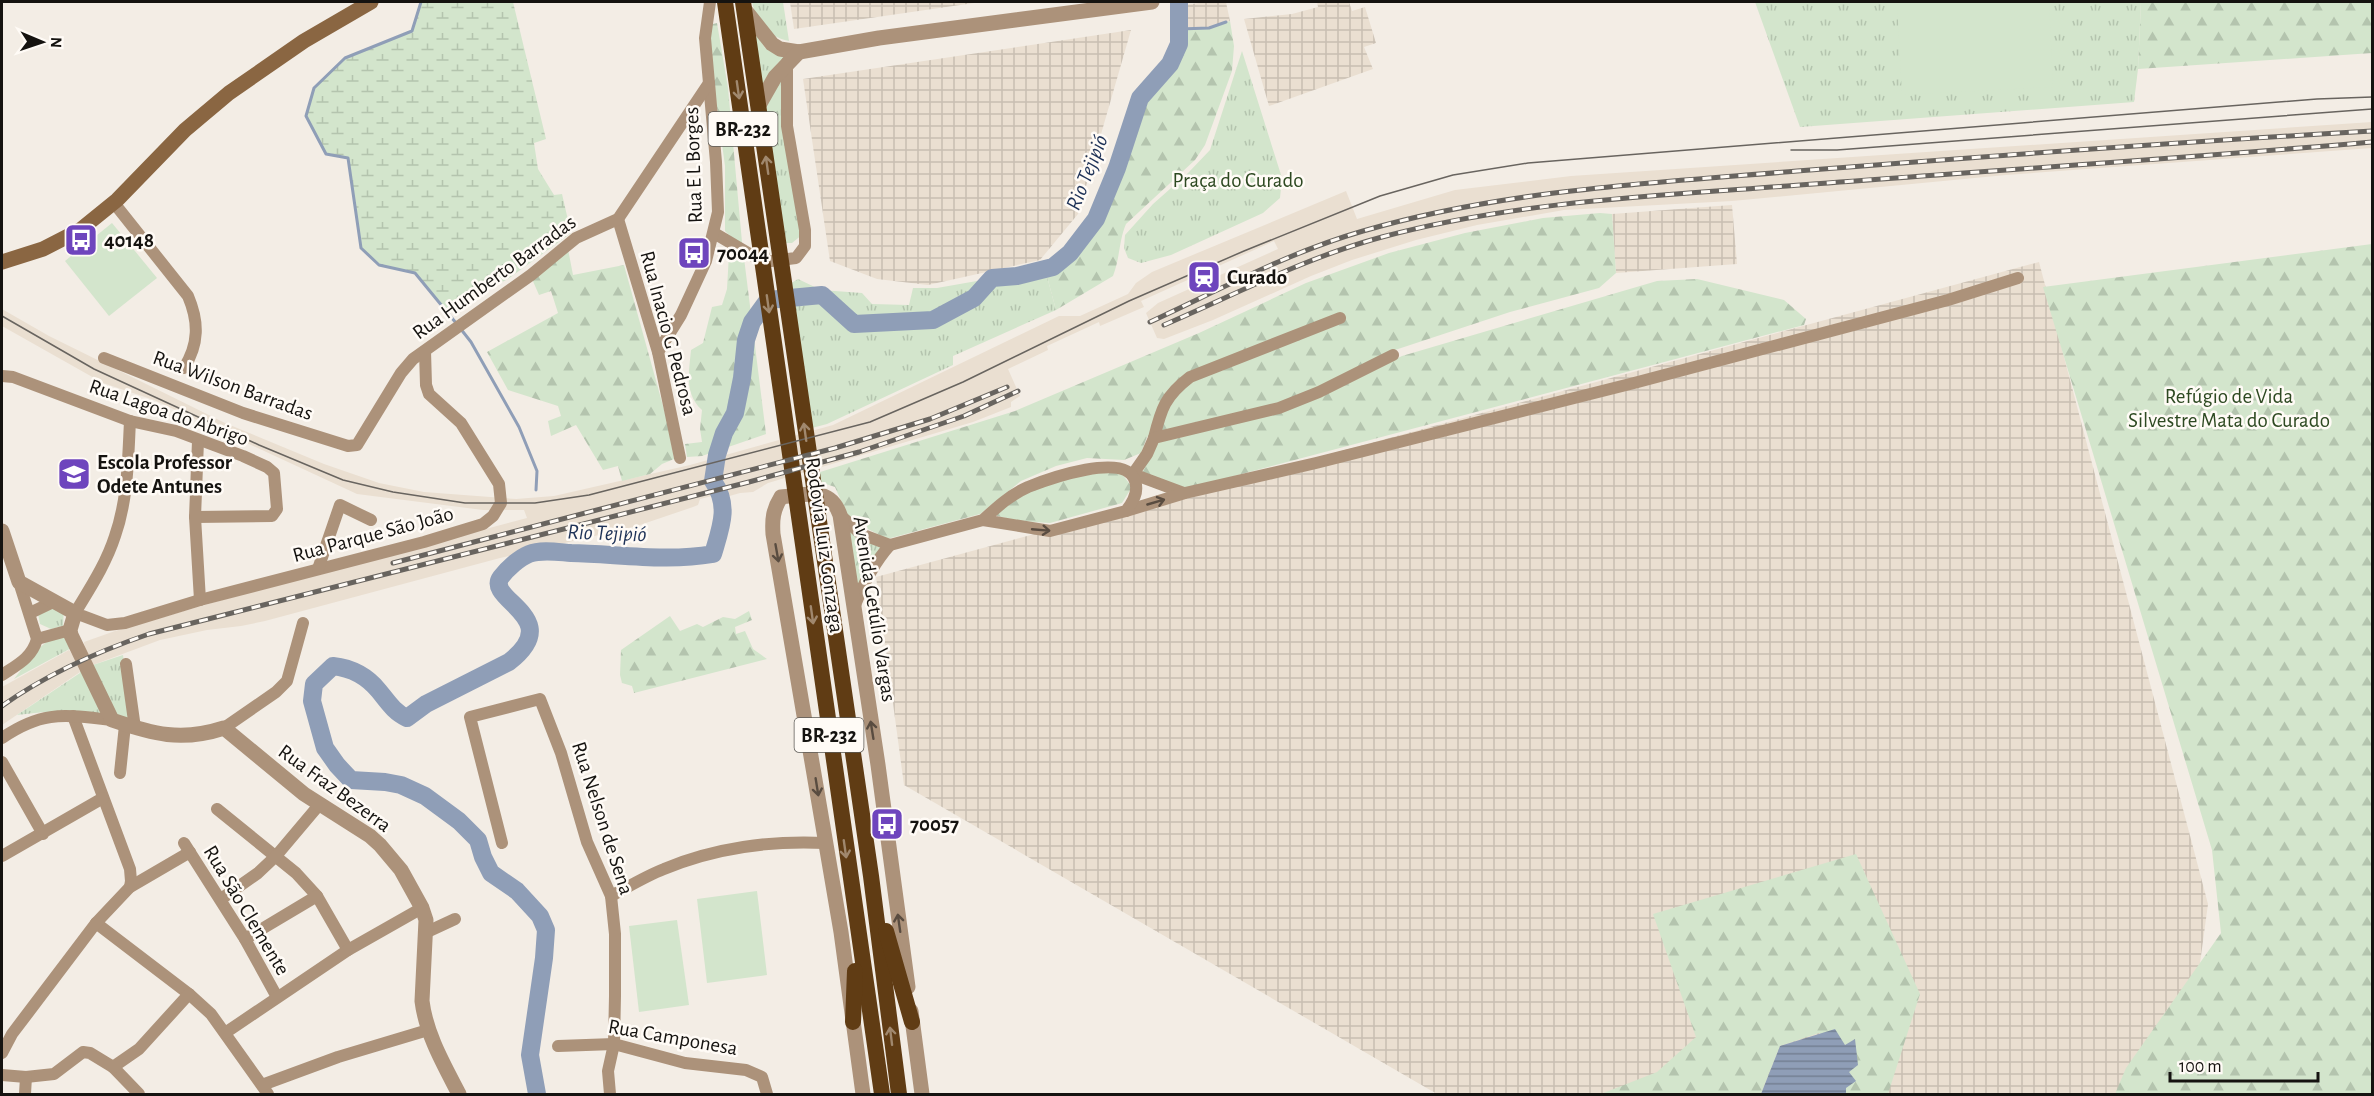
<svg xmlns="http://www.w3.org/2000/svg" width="2374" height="1096" font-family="'Alegreya Sans',sans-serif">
<defs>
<pattern id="industrial-grid" width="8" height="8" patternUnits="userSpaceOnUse" patternTransform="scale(1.5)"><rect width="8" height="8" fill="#eadfd1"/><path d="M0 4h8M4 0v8" fill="none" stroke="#c8beb2"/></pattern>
<pattern id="grass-tufts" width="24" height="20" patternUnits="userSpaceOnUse" patternTransform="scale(1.5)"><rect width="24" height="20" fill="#d3e5cc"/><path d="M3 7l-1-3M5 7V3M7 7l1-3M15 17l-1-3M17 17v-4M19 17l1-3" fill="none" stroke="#b4c4ae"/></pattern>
<pattern id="forest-firs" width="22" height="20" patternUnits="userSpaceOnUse" patternTransform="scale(1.5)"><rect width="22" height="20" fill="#d3e5cc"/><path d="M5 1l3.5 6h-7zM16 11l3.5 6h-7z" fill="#b4c4ae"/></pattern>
<pattern id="wetland-marsh" width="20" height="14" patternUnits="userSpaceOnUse" patternTransform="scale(1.5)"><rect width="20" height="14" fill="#d3e5cc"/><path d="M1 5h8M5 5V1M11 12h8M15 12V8" fill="none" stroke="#b4c4ae"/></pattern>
<pattern id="water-rules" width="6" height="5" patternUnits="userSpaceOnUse" patternTransform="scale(1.5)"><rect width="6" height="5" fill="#8f9eb7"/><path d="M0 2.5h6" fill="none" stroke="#748093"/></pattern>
</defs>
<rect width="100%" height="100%" fill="#f3ede5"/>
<g fill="#eadfd1">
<path d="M2372,122V148L2006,175L1732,201L1564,210L1477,225L1416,240L1352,260L1311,276L1213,320L1164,339L1157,338L1146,313L1158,303L1278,249L1274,241L1141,301L1144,307L1100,326L1099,322L1047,346L1048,350L1008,369L1020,396L1011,402V407L973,422L768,483L753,492L740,493L719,499L716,495L700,499L698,505L693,507L637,526L500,558L265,621L241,626L207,630L160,640L93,665L85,652L84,642L115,631L250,592L527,518L524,510H483L357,494L154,400L103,383L2,326V309L49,336L225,423L324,464L379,483L424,492L516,499L554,496L690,465L833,425L1059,316H1080L1128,294L1136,283L1152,272L1346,191L1357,219L1455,190L1571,176Z"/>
<path d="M69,650L74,657L80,672L2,725V687Z"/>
</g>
<g fill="url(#industrial-grid)">
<path d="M790,2H981L794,29Z"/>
<path d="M1205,2H1226L1230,21L1209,28L1179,29V6Z"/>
<path d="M1317,2H1349L1352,11L1365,7L1376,43L1364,47L1373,69L1269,106L1244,19L1292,14L1318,7Z"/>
<path d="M1131,30L1078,214L1040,260L928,285L877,279L830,261L803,79Z"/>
<path d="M1732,205L1737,264L1616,273L1612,214Z"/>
<path d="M2039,262L2208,904L2193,1015L2125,1094H1437L904,785L876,577Z"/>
</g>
<g fill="url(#grass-tufts)">
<path d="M752,2H783L789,41C768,37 756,22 752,2Z"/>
<path d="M1755,2H2141L2138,69L2134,102L1800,127Z"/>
<path d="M753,26L765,48L791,56L778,63L762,91Z"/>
<path d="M1242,51L1282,178L1280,198L1263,213L1171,255L1141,263L1128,258L1124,248L1125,235L1153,204L1188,173L1210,150Z"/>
<path d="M784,70L803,234L792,243H786L766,112L768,96Z"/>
<path d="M1045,269L1056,310L953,356V365L827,424L808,429L788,285L798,279L821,290L862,293L872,304L909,305L913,288H937Z"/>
<path d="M843,522L883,547L854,600Z"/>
<path d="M43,608L64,609L63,626L51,629L40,624L38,614Z"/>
<path d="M63,634L75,646L14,679C28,662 40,640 63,634Z"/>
<path d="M123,655L132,724L118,719L93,665Z"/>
<path d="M80,669L104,714L44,712L17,715L80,673Z"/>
</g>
<g fill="url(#forest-firs)">
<path d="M2141,2H2372V53L2138,69Z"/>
<path d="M1230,21L1234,46L1232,71L1205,145L1195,160L1126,224C1119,240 1120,258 1113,276L1056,310L1045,269C1060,265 1070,253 1080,241C1102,210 1114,178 1126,142C1130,128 1133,112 1140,99C1155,68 1178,71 1179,29L1209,28Z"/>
<path d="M717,23L728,88L742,242L766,434L702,456L687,457L685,444L702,442L700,429L702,410C684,394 689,372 691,350L703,343L712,307L722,305L727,289L730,236L725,231V166L710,57L709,25Z"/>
<path d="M1600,213L1612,214L1616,273L1599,288L1510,312L1392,351L1315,388L1276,404L1147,437L1141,453L1124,460L1087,458L1056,466L1021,481L980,514L887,539L849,519L835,487L820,482L817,473L1015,411L1199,333L1306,283L1389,253L1465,233L1543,218Z"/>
<path d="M2372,244V1094H2115L2126,1068L2221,933L2212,850L2043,287Z"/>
<path d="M568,249L573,275L624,265L668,424L674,459L662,464L650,474L622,481L618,466L603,470L576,425L551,436L548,421L561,416L558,406L508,390L487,352L558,313L551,291L539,295L532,279Z"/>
<path d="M1697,279L1784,300L1806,319L1804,325L1185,489L1142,473L1157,442L1322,395L1402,356L1657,281Z"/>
<path d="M1104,468L1119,470L1132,487L1122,503L1050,523L1020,521L997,516L996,513L1027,491Z"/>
<path d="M749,611L752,620L735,627L736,634L745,631L753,649L767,659L634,693L632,686L622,683L620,675L621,650L670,616L680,631L697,624L703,627L723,617L735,619Z"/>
<path d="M1856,854L1920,994L1888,1094H1832L1846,1088L1855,1040L1845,1045L1819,1033L1780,1046L1761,1094H1601L1657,1072L1696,1037L1653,914Z"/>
</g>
<path fill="url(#wetland-marsh)" d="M421,2H513L546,139L534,143L538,169L554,195L562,194L571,233L508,279L446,311L415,273L379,265L361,248L348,158L326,154L306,116L314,88L345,58L411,31Z"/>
<g fill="#d3e5cc">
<path d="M1897,2H2049L2053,87L1902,95Z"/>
<path d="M112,223L157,278L109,316L65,261Z"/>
<path d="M757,891L767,975L707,983L697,899Z"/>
<path d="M677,920L689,1005L639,1012L629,926Z"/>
</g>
<path fill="url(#water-rules)" d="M1835,1029L1845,1045L1855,1039L1858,1065L1849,1072L1856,1081L1846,1088V1093L1761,1094L1780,1046Z"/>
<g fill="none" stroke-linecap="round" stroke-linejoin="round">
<g stroke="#8f9eb7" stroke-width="3">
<path d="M421,2L412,31L345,58L314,88L306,116L326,154L348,158L361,248L379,265L415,273L456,323"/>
<path d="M1179,29L1209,28L1226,22"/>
<path d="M460,328L471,342L519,427L537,471L536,490"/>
</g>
<path stroke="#8f9eb7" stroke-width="18" d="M537,1094L530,1055L544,958L546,930L540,916L517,891L491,873L483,857L478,840L459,821L425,796L401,785L385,782L351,780L337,765L325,748L312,701L314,684L333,666C351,668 367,676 379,691C388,702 394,712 407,718L426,704L509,662C567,617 484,600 501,577C507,569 519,558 529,554C541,549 558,552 571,553C618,554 666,562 713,554C721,527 730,506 713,481L717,455L724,433L735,413L742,378L746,340L752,322L768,300L822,295L854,324L933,320L974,298L992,278L1017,276L1053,267L1070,253L1096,219L1117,168L1140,98L1170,64L1179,44V2"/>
<g stroke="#ac927a" stroke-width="12">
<path d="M114,203L188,296C199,322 199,344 184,368"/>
<path d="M618,219L658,352L680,458"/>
<path d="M714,233L763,262L796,258L805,246V230L787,126V62"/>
<path d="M658,352L681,315L706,261L718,212L716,162L705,38L710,2"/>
<path d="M104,358L243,413L348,446L357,445L401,373L413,359L531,275L576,238L618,219L709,83"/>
<path d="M2,376L13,377L130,421L176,431L243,456L267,467L274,473L277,509L272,516L195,517"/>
<path d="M130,421C128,459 128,499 115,536C106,564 90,588 75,613L107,625L125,623L200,600L424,542L483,524L493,516L501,503L499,484L461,423L429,394L426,385L425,351"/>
<path d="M1154,438C1161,409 1165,396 1190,377L1340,318"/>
<path d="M198,441L195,517L200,600"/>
<path d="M1184,493L1133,474L1147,454L1154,438L1279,408L1319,392L1393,355"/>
<path d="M1126,511L1185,493L1316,463L1634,383L1948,300L2018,278"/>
<path d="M840,515L861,534L890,545L983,520L1050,531L1126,511C1133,502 1139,492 1135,481C1126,451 1048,479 1028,487C1010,495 997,507 983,520"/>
<path d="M318,569L340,505L371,520"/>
<path d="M854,608C863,584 873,564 890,545"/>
<path d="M30,613L55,601"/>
<path d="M37,639L70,630"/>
<path d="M126,664L135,728"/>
<path d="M2,675C17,665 32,658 37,639L19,582"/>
<path d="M73,716L130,869L131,881L130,887"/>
<path d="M224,728L276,692L287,681L303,623"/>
<path d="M2,738C43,710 64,715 112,720"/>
<path d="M2,762L43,834"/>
<path d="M120,773L125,725"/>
<path d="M217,809L296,873L317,896L348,950"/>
<path d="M184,843L245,939L277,997"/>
<path d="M502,843L470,717L540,699L561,753L587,842L611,896L615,934V996L614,1044L608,1071L610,1094"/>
<path d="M2,856L103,798"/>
<path d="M611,896C628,887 646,876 664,869C714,848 772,840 826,843"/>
<path d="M221,899L258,873L276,856L319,805"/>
<path d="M96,923L189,994L211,1014L268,1094"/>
<path d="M427,932L455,919"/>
<path d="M245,939L317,896"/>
<path d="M225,1033L348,950L422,908"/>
<path d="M558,1046L614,1044L685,1063L746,1070L762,1077L767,1094"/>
<path d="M2,1053L12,1034L96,923L130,887L190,852"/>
<path d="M113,1067L139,1094"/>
<path d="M2,1075L26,1077L54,1074L83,1052L90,1053L113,1067L139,1049L189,994"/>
<path d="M262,1085L338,1057L428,1030"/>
<path d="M25,1094L26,1077"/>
</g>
<g stroke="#ac927a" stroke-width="15">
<path d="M745,10L772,44L780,49L799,52L879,38L1152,2"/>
<path d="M759,105L775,77L799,52"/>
<path d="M2,531L19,582L75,613L70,630L71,635L112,720C153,734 181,742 224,728L304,794L370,836L380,845L401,870L422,908L426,920L422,1001C426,1034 444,1065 459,1094"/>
<path d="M911,1011L922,1094"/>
<path d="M863,1094L841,932L773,534C772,519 773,510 781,497C806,495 830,486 840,515L878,765L908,987"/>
</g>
<path stroke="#8a6642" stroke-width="15" d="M2,262L43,249L80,230L117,200L185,130L229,93L304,41L371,2"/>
<g stroke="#603c14" stroke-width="16">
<path d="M725,2L882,1094"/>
<path d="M743,2L871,876L899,1094"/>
<path d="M886,931L912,1022"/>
<path d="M853,1022L855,971"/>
</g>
<g stroke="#68645f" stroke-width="1.5">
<path d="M1791,150H1837L2372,109"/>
<path d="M2,316L94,369L259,445L343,480L393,492L465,503H535L589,495L870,422L963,382L1129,301L1244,251L1380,196L1453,175L1528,163L2317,99L2372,97"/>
</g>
<g stroke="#68645f" stroke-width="5">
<g id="rail">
<path d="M1150,322C1219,290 1289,252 1363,231C1504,190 1651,183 1797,171C1989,156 2180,142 2372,131"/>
<path d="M1164,325C1236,294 1307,257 1382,237C1514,202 1651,196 1787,186C1982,171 2177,159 2372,142"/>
<path d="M393,563L835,448L930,419L1007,387"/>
<path d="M2,706C47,674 96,652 149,634L749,482L859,452L964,416L1018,391"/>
</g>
</g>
<use href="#rail" stroke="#fffbf6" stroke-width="3" stroke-dasharray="9" stroke-linecap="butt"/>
</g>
<defs><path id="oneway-shaft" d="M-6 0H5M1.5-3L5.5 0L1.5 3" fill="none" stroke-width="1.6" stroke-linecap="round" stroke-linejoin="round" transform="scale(1.5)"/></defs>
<g stroke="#a0886e">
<use href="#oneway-shaft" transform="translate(738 90) rotate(82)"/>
<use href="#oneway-shaft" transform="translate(767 165) rotate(-98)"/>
<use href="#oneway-shaft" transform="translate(768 304) rotate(82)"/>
<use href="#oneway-shaft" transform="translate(805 432) rotate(-98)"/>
<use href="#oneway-shaft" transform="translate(812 615) rotate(82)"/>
<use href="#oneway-shaft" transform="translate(845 849) rotate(82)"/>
<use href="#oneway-shaft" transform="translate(891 1036) rotate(-97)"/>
</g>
<g stroke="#594c40">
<use href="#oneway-shaft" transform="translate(1156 502) rotate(-16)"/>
<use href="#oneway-shaft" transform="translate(1041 530) rotate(5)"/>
<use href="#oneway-shaft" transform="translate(777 553) rotate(80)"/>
<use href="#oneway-shaft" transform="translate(872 730) rotate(-99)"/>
<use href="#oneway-shaft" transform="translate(817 787) rotate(81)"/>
<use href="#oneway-shaft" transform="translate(899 923) rotate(-98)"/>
</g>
<defs>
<g id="bus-square" transform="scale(1.725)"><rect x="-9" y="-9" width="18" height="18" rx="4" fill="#6e45bd" stroke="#fffbf6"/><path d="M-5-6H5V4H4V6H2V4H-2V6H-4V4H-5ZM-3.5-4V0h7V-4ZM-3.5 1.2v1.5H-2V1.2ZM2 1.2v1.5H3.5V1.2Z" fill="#fff"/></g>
<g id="station-square" transform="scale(1.725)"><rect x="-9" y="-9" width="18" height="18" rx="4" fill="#6e45bd" stroke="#fffbf6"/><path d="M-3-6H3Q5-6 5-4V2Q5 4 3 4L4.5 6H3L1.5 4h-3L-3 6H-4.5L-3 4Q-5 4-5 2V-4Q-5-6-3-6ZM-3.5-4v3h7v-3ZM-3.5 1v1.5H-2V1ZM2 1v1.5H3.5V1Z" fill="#fff"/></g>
<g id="school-square" transform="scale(1.725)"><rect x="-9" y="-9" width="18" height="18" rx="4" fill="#6e45bd" stroke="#fffbf6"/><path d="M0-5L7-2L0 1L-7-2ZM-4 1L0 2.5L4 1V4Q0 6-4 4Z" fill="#fff"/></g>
</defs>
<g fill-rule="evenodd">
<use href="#bus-square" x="81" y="240"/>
<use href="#bus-square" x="694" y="253"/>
<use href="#station-square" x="1204" y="277"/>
<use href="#school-square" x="74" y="474"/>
<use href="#bus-square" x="887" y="824"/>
</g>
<g text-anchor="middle" stroke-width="5" stroke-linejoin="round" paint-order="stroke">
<g fill="#fffbf6" stroke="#5b5955" stroke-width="1.5">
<rect x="708.5" y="112" width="69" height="34" rx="4.5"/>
<rect x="794.5" y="718" width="69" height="34" rx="4.5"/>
</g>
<g font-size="20" font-weight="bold" fill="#151310">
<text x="743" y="136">BR-232</text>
<text x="829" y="742">BR-232</text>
</g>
<g font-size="21" fill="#151310" stroke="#fffbf6">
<text transform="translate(693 165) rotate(-92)" y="7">Rua E L Borges</text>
<text transform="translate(494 277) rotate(-36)" y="7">Rua Humberto Barradas</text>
<text transform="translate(669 333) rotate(75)" y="7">Rua Inacio G Pedrosa</text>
<text transform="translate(233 385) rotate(20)" y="7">Rua Wilson Barradas</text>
<text transform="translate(169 412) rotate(19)" y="7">Rua Lagoa do Abrigo</text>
<text transform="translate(373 534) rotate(-15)" y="7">Rua Parque São João</text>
<text transform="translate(825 545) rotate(82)" y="7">Rodovia Luiz Gonzaga</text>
<text transform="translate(875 609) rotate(81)" y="7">Avenida Getúlio Vargas</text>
<text transform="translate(335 788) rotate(36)" y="7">Rua Fraz Bezerra</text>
<text transform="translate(603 818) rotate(72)" y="7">Rua Nelson de Sena</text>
<text transform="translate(247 910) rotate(59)" y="7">Rua São Clemente</text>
<text transform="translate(673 1037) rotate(10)" y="7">Rua Camponesa</text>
</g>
<g font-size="21" fill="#2d4921" stroke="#fffbf6">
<text x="1238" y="187">Praça do Curado</text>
<text x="2229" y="403">Refúgio de Vida<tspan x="2229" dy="24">Silvestre Mata do Curado</tspan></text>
</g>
<g font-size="21" font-weight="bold" fill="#151310" stroke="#fffbf6" text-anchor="start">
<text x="104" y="247">40148</text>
<text x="717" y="260">70044</text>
<text x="1227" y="284">Curado</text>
<text x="97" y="469">Escola Professor<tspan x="97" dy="24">Odete Antunes</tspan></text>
<text x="910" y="831">70057</text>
</g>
<g font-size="22" font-style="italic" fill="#1e3257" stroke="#fffbf6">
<text transform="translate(1086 172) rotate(-68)" y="8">Rio Tejipió</text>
<text transform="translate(607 532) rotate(2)" y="8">Rio Tejipió</text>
</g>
</g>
<rect width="2374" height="1096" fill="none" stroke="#151310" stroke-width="6"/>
<g transform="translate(42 42) rotate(92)" stroke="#fffbf6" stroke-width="4.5" paint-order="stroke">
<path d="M0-4.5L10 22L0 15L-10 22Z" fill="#151310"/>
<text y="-9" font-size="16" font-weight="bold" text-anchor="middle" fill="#151310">N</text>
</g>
<path d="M2170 1072v9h148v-9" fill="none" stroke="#151310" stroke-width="3"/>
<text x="2179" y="1072" font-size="18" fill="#151310" stroke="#fffbf6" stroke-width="4.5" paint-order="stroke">100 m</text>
</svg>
